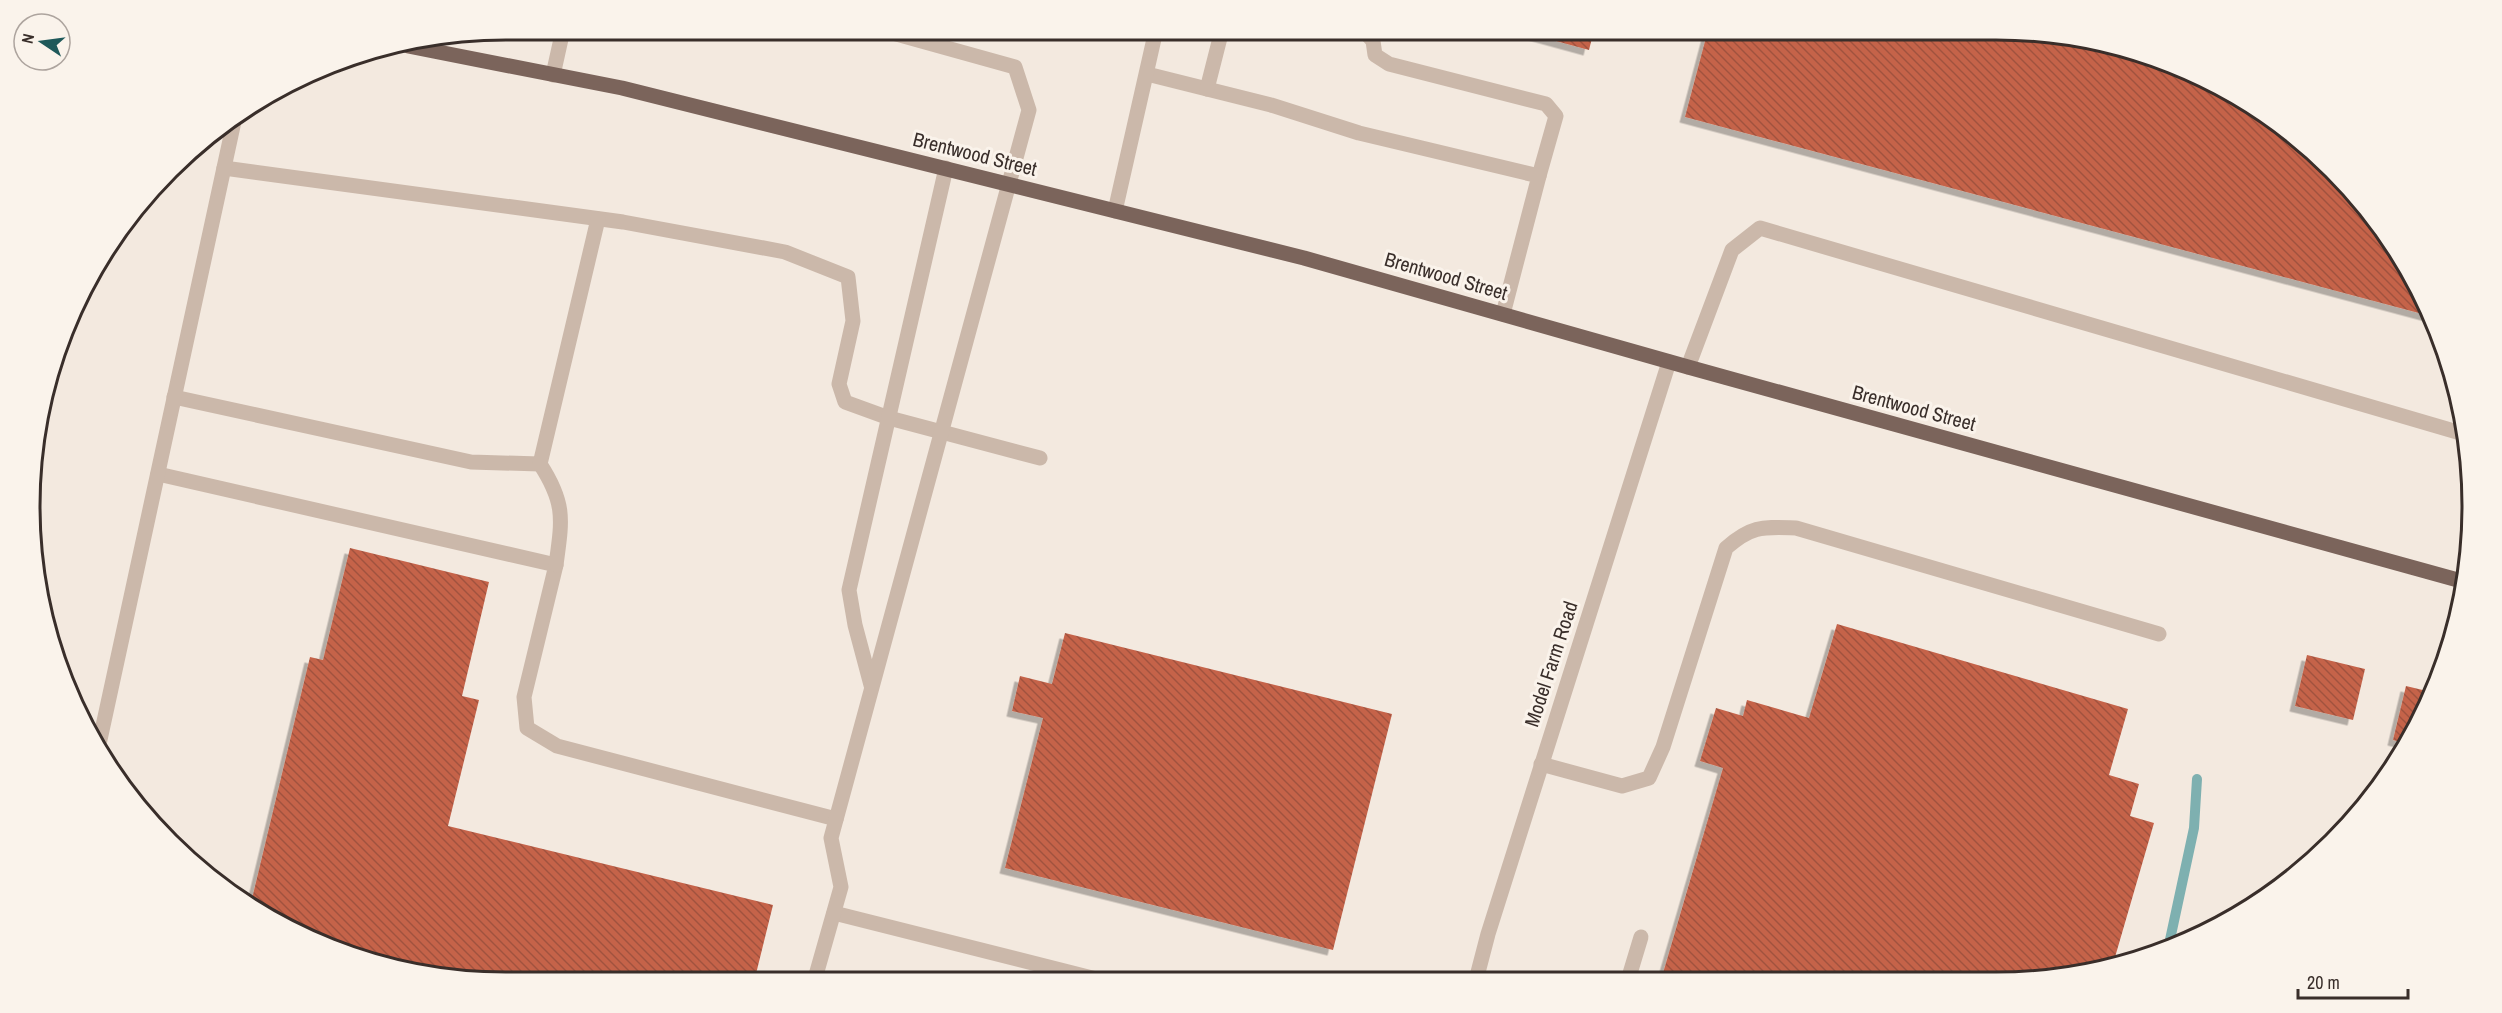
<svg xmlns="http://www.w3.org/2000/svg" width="2502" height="1013" font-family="'Archivo Narrow',sans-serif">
<defs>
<pattern id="building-back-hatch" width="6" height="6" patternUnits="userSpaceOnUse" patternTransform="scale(1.5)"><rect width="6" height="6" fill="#c5634a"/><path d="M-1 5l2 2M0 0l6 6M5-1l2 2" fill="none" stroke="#a1523e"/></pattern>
<filter id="shadow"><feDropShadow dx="-5.5" dy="5.5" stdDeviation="0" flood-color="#0004"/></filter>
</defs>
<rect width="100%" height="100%" fill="#f3e9df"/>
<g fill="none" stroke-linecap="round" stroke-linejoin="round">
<path stroke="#7eb0b0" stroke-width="10" d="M2168,949L2194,828L2197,779"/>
</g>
<g fill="url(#building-back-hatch)" filter="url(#shadow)">
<path d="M1516,30H1594L1589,50Z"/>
<path d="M1708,30H1996L2148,55L2233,94L2309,148L2373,216L2423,295L2430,316L1685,117Z"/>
<path d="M350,548L489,582L462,696L479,700L448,826L773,905L754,982L506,983L354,958L251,903L310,657L323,660Z"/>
<path d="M1837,624L2128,709L2109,775L2139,784L2130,816L2154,823L2113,964L2058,979L1661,980L1723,768L1700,761L1716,708L1743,716L1747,700L1809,718Z"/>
<path d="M1065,633L1392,714L1333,950L1005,868L1043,718L1012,711L1020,676L1052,684Z"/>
<path d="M2307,655L2365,669L2353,720L2295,706Z"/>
<path d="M2406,686L2431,692L2405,743L2393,740Z"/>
</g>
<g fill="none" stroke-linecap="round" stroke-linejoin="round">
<g stroke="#cbb8aa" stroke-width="15">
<path d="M1363,30L1373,41L1375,55L1389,64L1546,104L1556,116L1539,176"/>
<path d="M1147,74L1271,105L1359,133L1539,176L1503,314"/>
<path d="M553,75L563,30"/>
<path d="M1207,89L1222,30"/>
<path d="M224,168L623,222L785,252L848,277L853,321L839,384L845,402L889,418L1040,458"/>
<path d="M1115,211L1156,30"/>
<path d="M1688,367L1732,250L1760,228L2464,434"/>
<path d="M174,397L471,462L540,464"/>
<path d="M158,474L556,565L524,697L527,728L557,746L836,819"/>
<path d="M556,565C562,520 566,504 540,464L598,219"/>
<path d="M871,685L855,625L849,590L946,168"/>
<path d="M98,749L235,117"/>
<path d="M1541,764L1622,786L1649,778L1663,747L1726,548C1752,525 1763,527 1796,528L2159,634"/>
<path d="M834,913L1104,981"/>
<path d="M1476,980L1488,934L1669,362"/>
<path d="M1628,980L1641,937"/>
<path d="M814,982L841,887L831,838L1029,110L1015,67L882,30"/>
</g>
<path stroke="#7b645b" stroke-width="15" d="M408,46L622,88L1304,258L1688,367L2465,582"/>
</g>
<g text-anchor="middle" stroke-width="6" stroke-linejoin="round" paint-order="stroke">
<g font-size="20" fill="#392e2a" stroke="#faf3eb">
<text transform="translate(975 154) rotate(14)" y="7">Brentwood Street</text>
<text transform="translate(1446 276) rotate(16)" y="7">Brentwood Street</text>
<text transform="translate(1914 408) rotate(15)" y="7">Brentwood Street</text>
<text transform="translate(1551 664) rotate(-72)" y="7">Model Farm Road</text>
</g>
</g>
<path d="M0 0H2502V1013H0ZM506 40H1996A466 466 0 0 1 2462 506V506A466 466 0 0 1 1996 972H506A466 466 0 0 1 40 506V506A466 466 0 0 1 506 40Z" fill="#faf3eb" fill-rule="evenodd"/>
<path fill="none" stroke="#392e2a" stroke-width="3" d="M506 40H1996A466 466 0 0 1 2462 506V506A466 466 0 0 1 1996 972H506A466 466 0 0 1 40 506V506A466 466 0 0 1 506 40Z"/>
<g transform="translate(42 42) rotate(283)"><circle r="28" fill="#faf3eb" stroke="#ada49e" stroke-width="1.5"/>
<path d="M0-4.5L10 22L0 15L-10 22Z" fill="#1f595a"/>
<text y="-9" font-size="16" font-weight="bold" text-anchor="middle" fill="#392e2a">N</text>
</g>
<path d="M2298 989v9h110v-9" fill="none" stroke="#392e2a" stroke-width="3"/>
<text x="2307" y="989" font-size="18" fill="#392e2a" stroke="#faf3eb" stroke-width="4.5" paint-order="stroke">20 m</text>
</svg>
